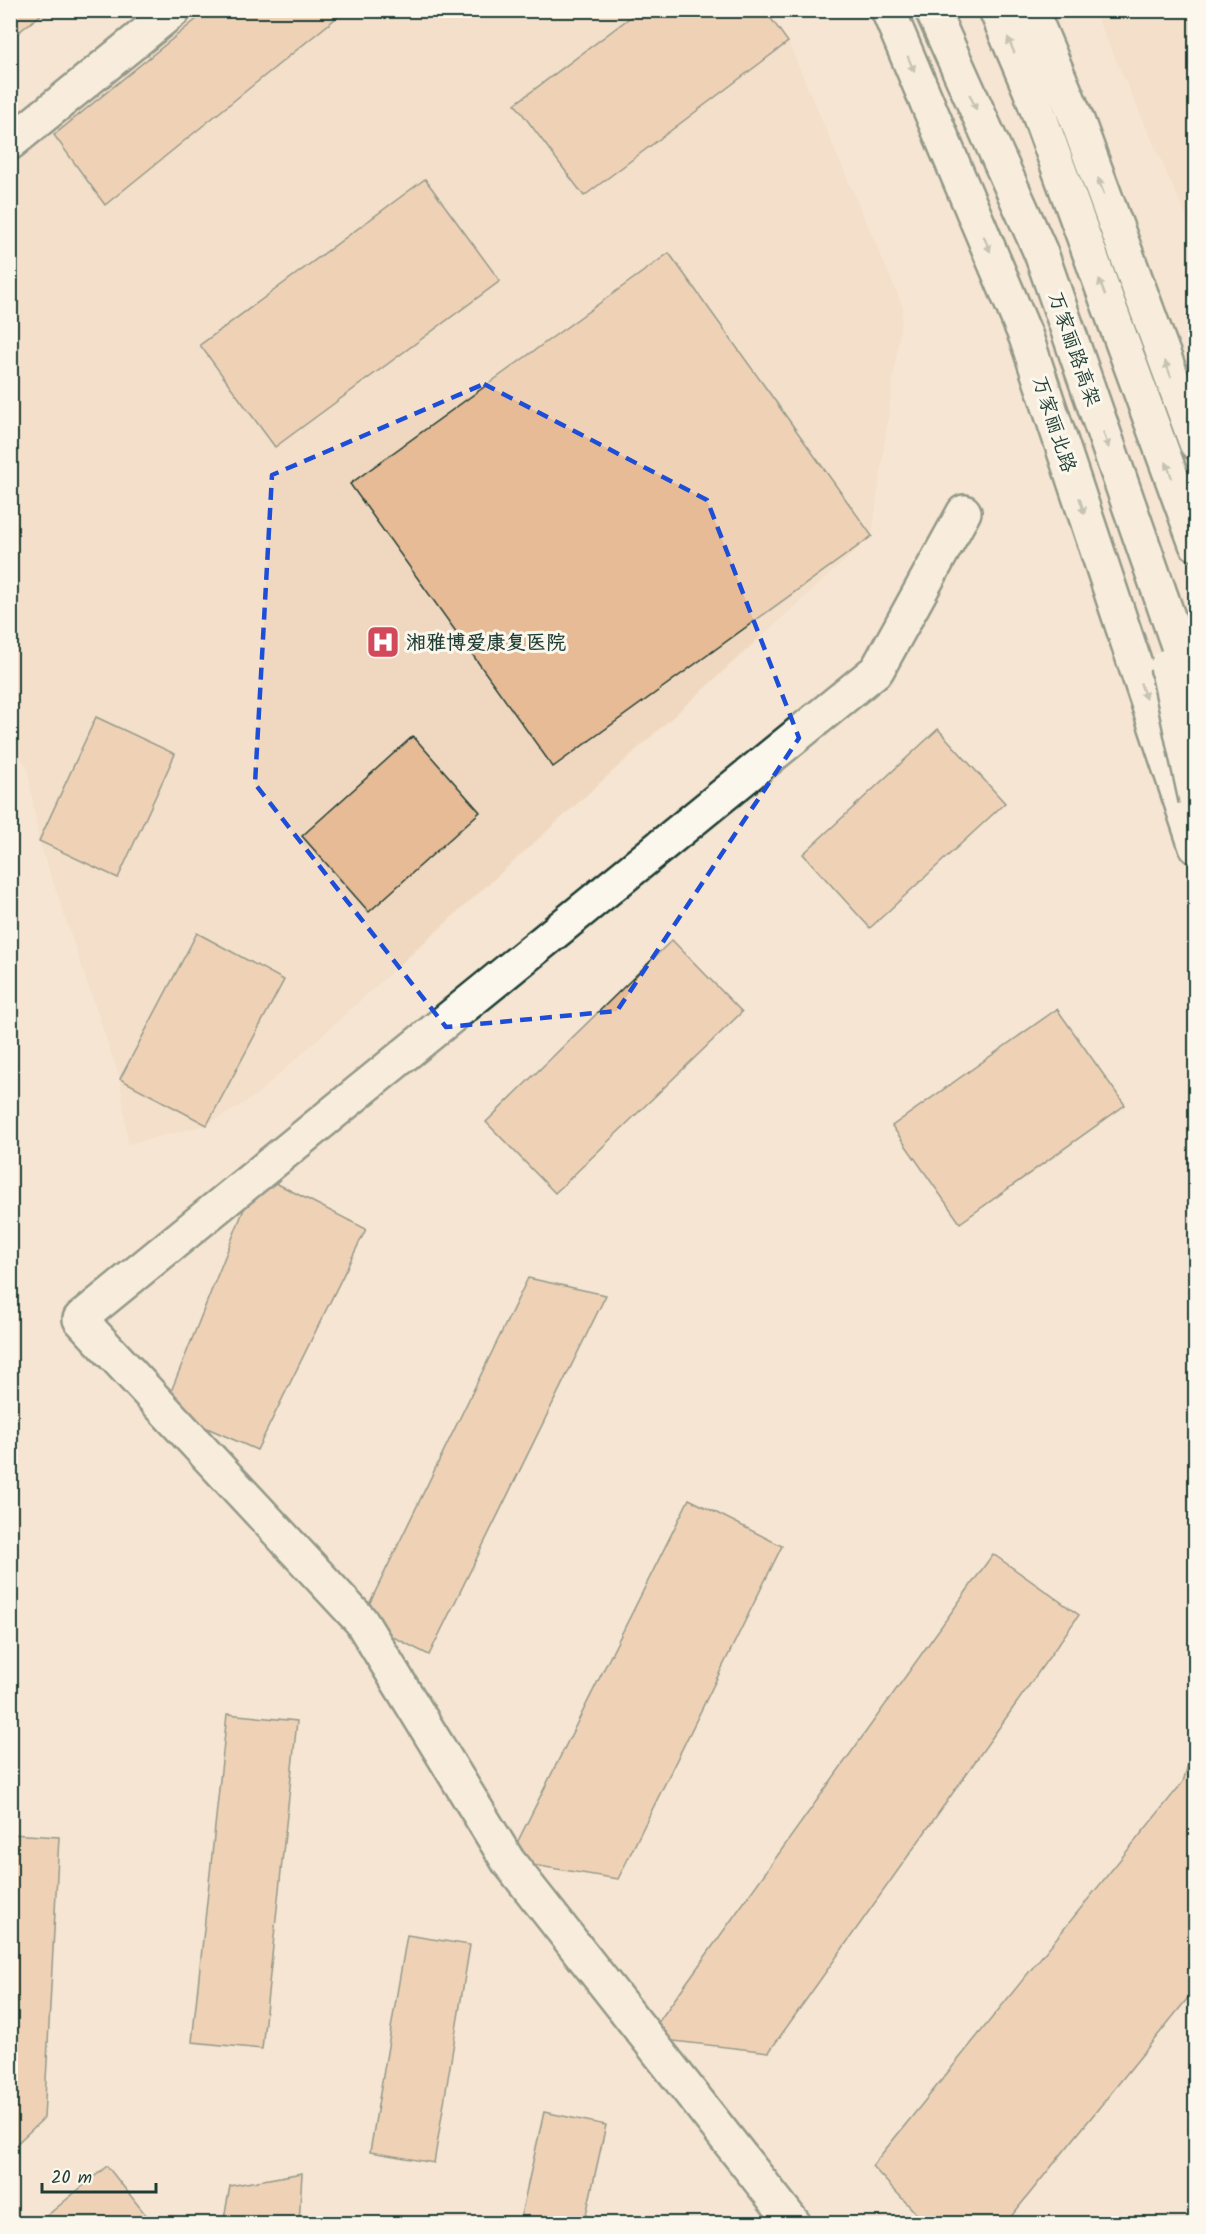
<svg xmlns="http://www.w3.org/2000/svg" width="1206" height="2234" font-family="Kalam,'LXGW WenKai TC',sans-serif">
<rect width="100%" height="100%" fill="#f5e5d2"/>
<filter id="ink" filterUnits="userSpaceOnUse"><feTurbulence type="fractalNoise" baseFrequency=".0167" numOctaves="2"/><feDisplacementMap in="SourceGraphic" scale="12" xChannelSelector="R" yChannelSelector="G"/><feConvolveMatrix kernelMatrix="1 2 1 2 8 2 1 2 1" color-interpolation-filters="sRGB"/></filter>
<g filter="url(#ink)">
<g fill="#f0d8c0">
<path d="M195,11H765L788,42L903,307L872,536L254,1097L207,1125L128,1144L120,1079L39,841L27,765L11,749V158Z"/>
<path d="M1094,11H1195V236Z"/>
</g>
<g fill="#e6bb96" stroke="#1f3d34" stroke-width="1.5">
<path d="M10,10H47L11,38Z"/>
<path d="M208,10H346L105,205L54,135Z"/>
<path d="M640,10H765L788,42L584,196L515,104Z"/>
<path d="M425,179L500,281L275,447L200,345Z"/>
<path d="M669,253L872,536L553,767L350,484Z"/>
<path d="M96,717L175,754L118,878L39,841Z"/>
<path d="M938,729L1005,803L870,928L803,854Z"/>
<path d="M413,736L480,812L369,912L302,836Z"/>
<path d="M197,933L284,980L207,1125L120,1079Z"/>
<path d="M672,940L742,1012L555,1193L486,1122Z"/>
<path d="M1057,1009L1125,1105L960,1223L892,1126Z"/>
<path d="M258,1174L366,1229L257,1450L164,1409Z"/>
<path d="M528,1278L606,1295L429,1655L361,1621Z"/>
<path d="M689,1499L782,1546L618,1879L508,1861Z"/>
<path d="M993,1554L1079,1615L769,2052L647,2038Z"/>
<path d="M227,1714L297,1721L262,2049L192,2042Z"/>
<path d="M1196,1737V1988L1005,2224H926L872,2166L1183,1782Z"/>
<path d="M10,1834L59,1837L44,2118L10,2150Z"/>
<path d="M407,1935L470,1945L434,2163L370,2152Z"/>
<path d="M544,2112L606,2125L584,2224H519Z"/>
<path d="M107,2166L153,2224H37Z"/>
<path d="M302,2173L299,2224H223L230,2186Z"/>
</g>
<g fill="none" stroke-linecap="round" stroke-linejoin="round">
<g stroke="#1f3d34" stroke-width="38">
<g id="minor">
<path d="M10,143L174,10"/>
<path d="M794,2224L508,1861L361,1621L80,1319L877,670L964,512"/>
</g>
</g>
<g stroke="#1f3d34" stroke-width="38">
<g id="major">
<path d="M888,10L1026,337L1196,847"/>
<path d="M1031,10L1077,120L1196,443"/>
</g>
</g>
<g stroke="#1f3d34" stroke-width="38">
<path id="highway" d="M996,10L1030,90L1196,544"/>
</g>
<use href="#minor" stroke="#fbf7ec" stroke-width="33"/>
<use href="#major" stroke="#fbf7ec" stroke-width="33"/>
<use href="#highway" stroke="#fbf7ec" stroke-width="33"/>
<g stroke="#1f3d34" stroke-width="38" stroke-linecap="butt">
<g id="highway-bridge">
<path d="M932,10L1041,253L1196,697"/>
<path d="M1167,666L1196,800"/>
</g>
</g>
<use href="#highway-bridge" stroke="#fbf7ec" stroke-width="33"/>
</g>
<defs><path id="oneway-solid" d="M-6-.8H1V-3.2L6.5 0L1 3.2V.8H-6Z" transform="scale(1.5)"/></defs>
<g fill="#8d9a90">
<use href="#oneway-solid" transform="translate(1011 45) rotate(-113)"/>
<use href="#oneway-solid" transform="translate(911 64) rotate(67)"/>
<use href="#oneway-solid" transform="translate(973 102) rotate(66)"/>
<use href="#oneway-solid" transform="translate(1101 186) rotate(-110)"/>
<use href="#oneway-solid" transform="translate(987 244) rotate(67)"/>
<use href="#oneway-solid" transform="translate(1102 287) rotate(-110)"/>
<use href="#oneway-solid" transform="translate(1168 369) rotate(-110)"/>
<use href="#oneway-solid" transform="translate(1106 440) rotate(71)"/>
<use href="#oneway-solid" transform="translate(1169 470) rotate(-110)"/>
<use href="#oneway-solid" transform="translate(1082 506) rotate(72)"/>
<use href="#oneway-solid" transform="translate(1143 691) rotate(72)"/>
</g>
</g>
<path d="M0 0H1206V2234H0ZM484,384L707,500L799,738L617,1011L446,1027L255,784L272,475Z" fill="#f5e5d2" fill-opacity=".55" fill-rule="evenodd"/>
<path fill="none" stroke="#1d4ed8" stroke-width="4.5" stroke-dasharray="12 8" stroke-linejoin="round" d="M484,384L707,500L799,738L617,1011L446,1027L255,784L272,475Z"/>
<defs>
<g id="hospital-square" transform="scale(1.725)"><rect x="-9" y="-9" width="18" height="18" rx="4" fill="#d1495b" stroke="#fbf7ec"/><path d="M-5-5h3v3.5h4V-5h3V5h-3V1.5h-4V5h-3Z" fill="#fff"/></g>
</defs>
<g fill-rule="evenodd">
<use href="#hospital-square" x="383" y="642"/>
</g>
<g text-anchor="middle" stroke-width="6" stroke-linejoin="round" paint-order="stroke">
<g font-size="20" fill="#1f3d34" stroke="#fbf7ec">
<text transform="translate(1075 349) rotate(71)" y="7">万家丽路高架</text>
<text transform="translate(1055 424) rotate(72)" y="7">万家丽北路</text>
</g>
<g font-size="20" font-weight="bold" fill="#1f3d34" stroke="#fbf7ec" text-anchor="start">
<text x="406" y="649">湘雅博爱康复医院</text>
</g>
</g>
<rect width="1206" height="2234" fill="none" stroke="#fbf7ec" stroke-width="36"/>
<rect x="18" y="18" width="1170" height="2198" fill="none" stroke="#1f3d34" stroke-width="2" filter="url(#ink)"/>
<path d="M42 2183v9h114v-9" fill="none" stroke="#1f3d34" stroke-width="3"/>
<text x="51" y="2183" font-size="18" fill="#1f3d34" stroke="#fbf7ec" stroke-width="4.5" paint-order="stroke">20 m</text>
</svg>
